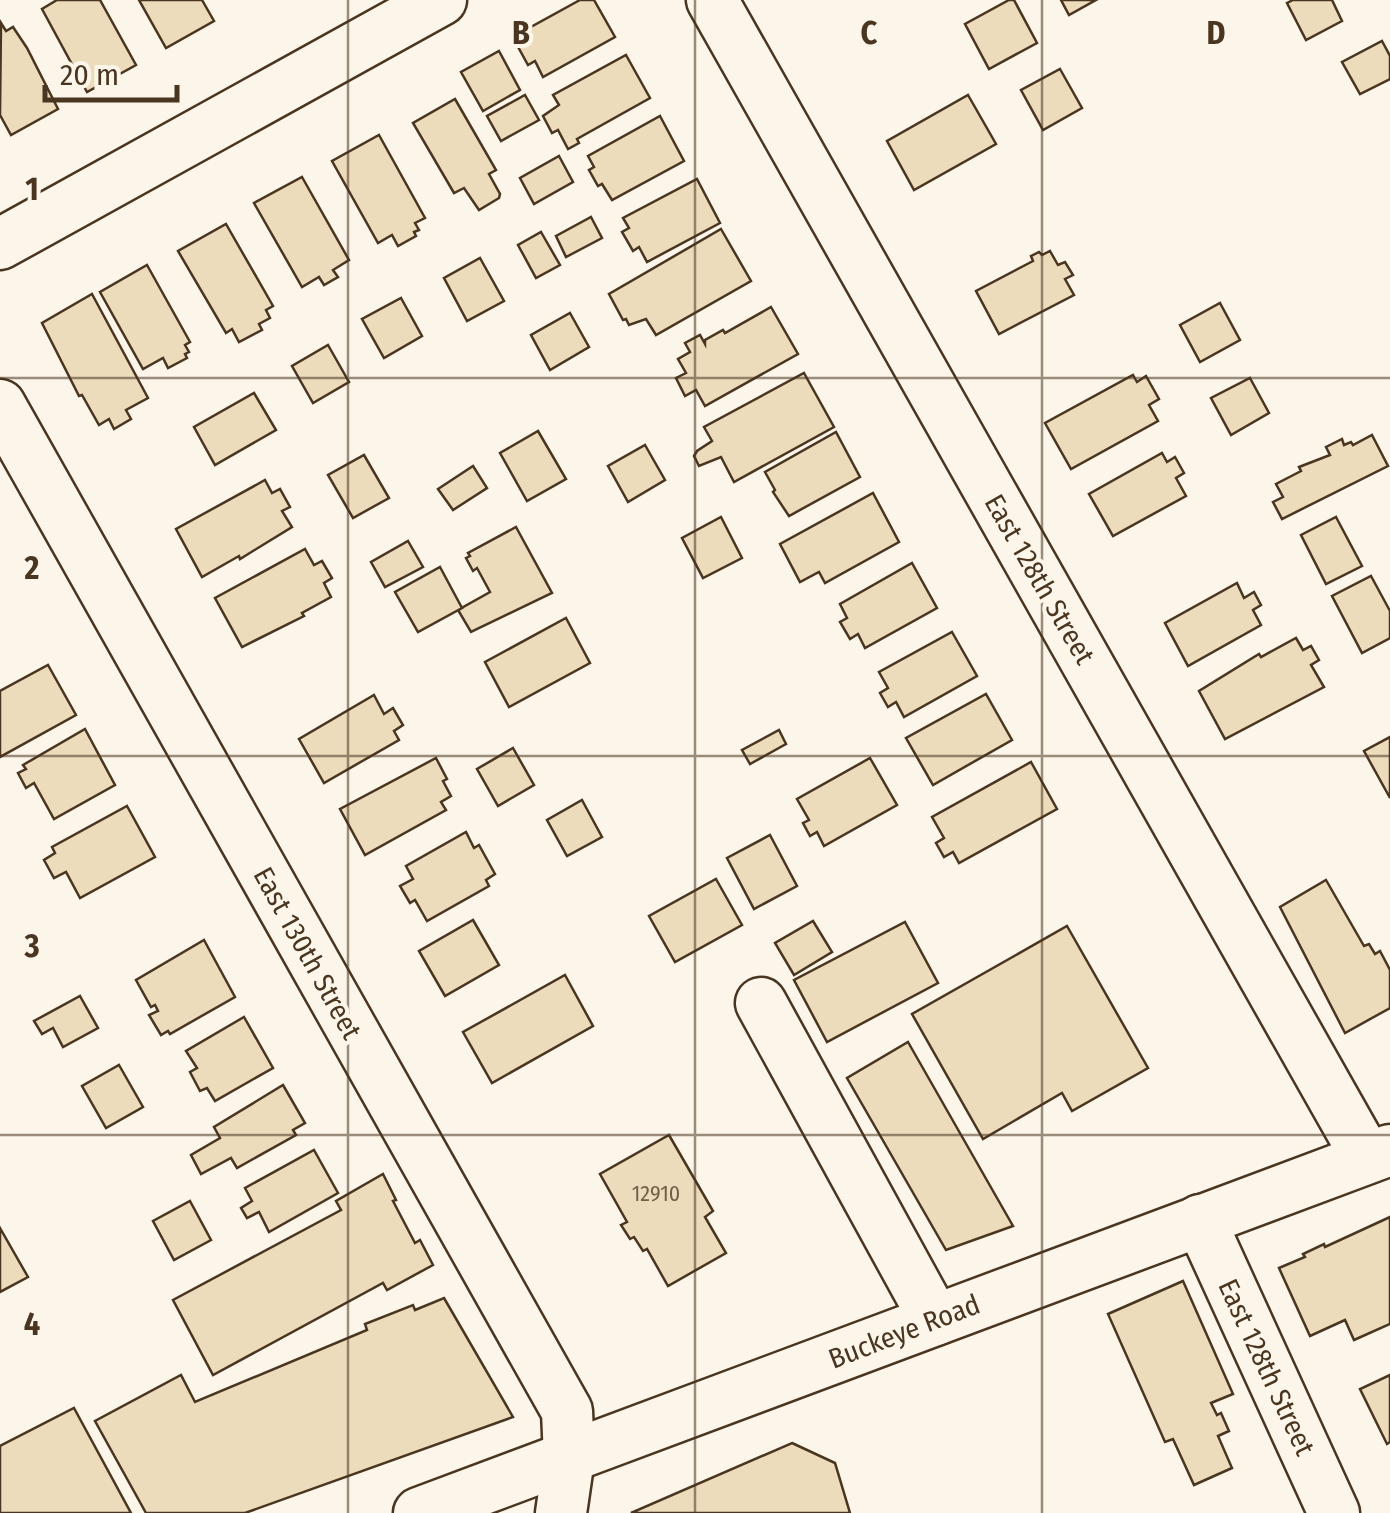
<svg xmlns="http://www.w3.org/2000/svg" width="1390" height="1513" font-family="'Fira Sans Condensed',sans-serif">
<rect width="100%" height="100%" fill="#fbf6e9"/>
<g fill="#ecdcbc" stroke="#4a3520" stroke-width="2.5">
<path d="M100,0L136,65L87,92L42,9L57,0Z"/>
<path d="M139,0H202L214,21L166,48Z"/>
<path d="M580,0H594L615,37L543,77L535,61L528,65L517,45L525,42L520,33Z"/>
<path d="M1009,0H1014L1037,43L989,69L965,24Z"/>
<path d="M1061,0H1096L1069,15Z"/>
<path d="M1293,0H1332L1342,21L1306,40L1287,3Z"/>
<path d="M1,23L6,31L13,27L27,48L58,109L11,135L0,115Z"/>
<path d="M1382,41L1390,56V79L1360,94L1342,62Z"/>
<path d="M499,51L520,90L483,111L461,72Z"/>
<path d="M626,55L650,98L577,139L579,143L568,149L558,130L552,133L543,116L559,105L553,95Z"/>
<path d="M1060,69L1082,108L1043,130L1021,90Z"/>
<path d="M525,95L539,120L501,141L487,116Z"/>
<path d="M968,95L996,144L914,190L887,141Z"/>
<path d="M455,99L496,170L489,174L500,194L499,198L479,210L464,188L454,193L413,123Z"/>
<path d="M660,116L684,161L612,200L602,184L598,186L589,170L594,167L588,156Z"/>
<path d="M379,135L425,218L415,223L419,230L414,232L416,236L398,246L392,235L378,243L332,161Z"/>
<path d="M559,156L573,182L534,204L520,178Z"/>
<path d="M302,177L349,260L333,270L338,277L324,285L319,277L302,287L254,203Z"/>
<path d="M697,179L720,223L647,262L639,247L633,251L622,232L629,228L623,218Z"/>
<path d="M591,217L602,238L566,257L556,236Z"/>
<path d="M226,224L273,306L266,310L270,318L259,324L262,330L239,342L232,329L226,333L178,251Z"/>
<path d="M721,229L751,281L656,335L646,319L629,325L626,319L623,320L609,294Z"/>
<path d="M541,232L560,265L536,278L518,245Z"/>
<path d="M1050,251L1058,265L1065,262L1073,275L1065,279L1074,295L999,334L976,291L1033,261L1031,256L1039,252L1042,255Z"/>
<path d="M480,258L504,301L467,321L444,278Z"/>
<path d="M147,265L190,342L185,345L189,352L185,354L187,358L168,368L163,358L143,369L100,292Z"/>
<path d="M92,294L148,398L126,410L131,419L114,429L109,419L99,425L82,395L79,396L42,323Z"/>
<path d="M401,298L422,336L384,358L362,319Z"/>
<path d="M1220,303L1240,340L1200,362L1180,325Z"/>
<path d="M771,307L798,354L705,406L696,390L685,396L676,378L686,373L678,359L690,352L685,343L700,335L705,344V340L723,330L725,333Z"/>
<path d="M570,313L589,347L550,370L531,335Z"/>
<path d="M328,345L349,382L313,403L292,366Z"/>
<path d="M804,373L834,427L734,482L721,457L699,466L694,456L697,451L712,441L704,427Z"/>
<path d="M1133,375L1137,382L1146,376L1159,399L1149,405L1158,421L1071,469L1045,423Z"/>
<path d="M1250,378L1269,413L1231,435L1211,398Z"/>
<path d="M254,393L276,430L215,465L194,427Z"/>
<path d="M538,431L566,479L527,501L500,453Z"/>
<path d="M836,432L860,477L789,516L773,492L775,490L765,472Z"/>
<path d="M1372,435L1388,466L1282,519L1273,502L1283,497L1276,484L1301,471L1299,467L1330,455L1326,447L1342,439L1344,445L1351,442L1353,445Z"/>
<path d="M645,445L665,480L628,502L608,466Z"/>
<path d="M1162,453L1167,462L1175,457L1184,473L1176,478L1186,496L1113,536L1089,494Z"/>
<path d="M364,455L389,498L353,518L328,475Z"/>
<path d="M473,466L487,488L453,510L438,489Z"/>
<path d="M265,480L272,493L280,489L290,507L282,511L292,527L240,559L239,556L202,577L176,529Z"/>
<path d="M873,493L899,542L825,583L819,572L800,582L780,544Z"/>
<path d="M721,517L742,558L703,578L682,538Z"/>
<path d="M1336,517L1362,566L1326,584L1301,535Z"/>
<path d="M516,527L552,593L471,632L458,610L490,592L477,568L473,571L466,558L470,556L468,553Z"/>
<path d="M408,541L423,567L385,587L371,562Z"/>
<path d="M305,549L314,565L322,561L332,578L324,583L331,597L302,613L304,616L242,647L215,598Z"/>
<path d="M912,563L937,608L865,648L858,634L850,639L840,622L847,618L840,604Z"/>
<path d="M440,567L462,608L418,632L395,592Z"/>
<path d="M1371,576L1390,611V638L1362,653L1332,596Z"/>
<path d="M1237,583L1244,598L1254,592L1261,605L1253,610L1261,625L1188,666L1165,623Z"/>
<path d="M566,618L590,663L509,707L485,662Z"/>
<path d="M952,632L977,676L904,717L896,702L888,707L880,693L888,688L879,672Z"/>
<path d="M1296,638L1303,650L1311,646L1319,660L1311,665L1324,687L1225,739L1199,691L1259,654L1261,657Z"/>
<path d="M48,665L76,715L0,757V691Z"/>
<path d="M986,694L1012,740L933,785L906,738Z"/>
<path d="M374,695L384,714L393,708L403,725L394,731L399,740L324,783L299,739Z"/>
<path d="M85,729L115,785L54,819L34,783L26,788L18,773L26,769L23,765Z"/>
<path d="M779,730L786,744L750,764L742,750Z"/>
<path d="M1390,737V798L1364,751Z"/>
<path d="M513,748L534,785L498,806L477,769Z"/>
<path d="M436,758L447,779L443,781L451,796L441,802L446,810L365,855L340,809Z"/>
<path d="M870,758L897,805L824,846L817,832L810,836L803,823L809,820L797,799Z"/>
<path d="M1031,762L1057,809L959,863L953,852L944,857L936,843L944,838L932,817Z"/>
<path d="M582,800L602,837L567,856L547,820Z"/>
<path d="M127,806L155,857L80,898L66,872L54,878L44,860L55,853L52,847Z"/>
<path d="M466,832L474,848L479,845L495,874L486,880L489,886L427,921L415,900L410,903L400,886L413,879L406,866Z"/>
<path d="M770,835L797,886L754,909L727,858Z"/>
<path d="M716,879L742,925L675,962L649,916Z"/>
<path d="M1326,880L1364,946L1369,944L1375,954L1380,951L1390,970V1008L1345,1033L1280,907Z"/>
<path d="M473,920L499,965L445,996L419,951Z"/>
<path d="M813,921L832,952L794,975L775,943Z"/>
<path d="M905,922L938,983L827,1042L794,980Z"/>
<path d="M1067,926L1148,1068L1072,1111L1062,1093L983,1139L912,1014Z"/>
<path d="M204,940L235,997L170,1034L168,1031L161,1035L149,1015L158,1011L155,1005L151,1007L136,980Z"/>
<path d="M565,975L593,1026L492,1083L463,1032Z"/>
<path d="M80,996L98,1028L63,1047L53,1028L42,1034L34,1021Z"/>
<path d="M244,1017L273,1068L215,1101L207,1088L200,1091L190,1072L197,1068L186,1051Z"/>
<path d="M908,1042L1013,1226L946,1250L847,1078Z"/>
<path d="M119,1065L143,1107L106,1128L82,1086Z"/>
<path d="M283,1085L305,1123L293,1130L296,1135L237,1168L231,1158L201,1174L191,1155L220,1138L214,1127Z"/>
<path d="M669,1135L713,1211L705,1217L726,1253L668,1286L647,1249L643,1251L634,1237L630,1239L621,1225L627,1222L600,1174Z"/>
<path d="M314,1150L338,1193L269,1232L259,1212L247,1218L241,1208L252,1201L245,1188Z"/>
<path d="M383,1174L396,1200L393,1201L415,1243L420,1240L433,1265L387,1290L383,1283L213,1375L173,1300L341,1210L336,1201Z"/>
<path d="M190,1201L211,1240L174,1260L153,1221Z"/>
<path d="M1390,1217V1324L1354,1340L1345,1320L1310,1336L1279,1268L1305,1257L1303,1254L1324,1244L1325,1247Z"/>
<path d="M0,1228L28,1277L0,1292Z"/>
<path d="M1183,1281L1233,1394L1211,1403L1217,1415L1221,1413L1229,1431L1218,1436L1232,1468L1194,1485L1173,1439L1165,1442L1108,1314Z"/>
<path d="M444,1298L513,1417L245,1513H146L95,1421L181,1375L195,1402L367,1330L365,1324L413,1305L415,1310Z"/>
<path d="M1390,1375V1442L1387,1444L1360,1389Z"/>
<path d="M74,1408L131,1513H0V1446Z"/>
<path d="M792,1443L835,1463L850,1513H631Z"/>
</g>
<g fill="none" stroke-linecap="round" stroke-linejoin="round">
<g stroke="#4a3520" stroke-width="55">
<g id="minor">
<path d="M712,0L1367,1158"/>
<path d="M0,244L441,0"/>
<path d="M0,405L567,1411L569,1458L561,1513"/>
<path d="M761,1003L935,1320"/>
<path d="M1200,1220L1334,1513"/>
<path d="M419,1513L1390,1150"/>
</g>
</g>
<use href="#minor" stroke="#fbf6e9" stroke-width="50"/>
</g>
<path fill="none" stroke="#4a3520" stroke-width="2.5" stroke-opacity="0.55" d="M348,0V1513M695,0V1513M1042,0V1513M0,378H1390M0,756H1390M0,1135H1390"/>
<g text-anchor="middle" stroke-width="8" stroke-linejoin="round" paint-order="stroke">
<g font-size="22" fill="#725f47">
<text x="656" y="1201">12910</text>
</g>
<g font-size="28" fill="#4a3520" stroke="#fbf6e9">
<text transform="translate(1040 579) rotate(60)" y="10">East 128th Street</text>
<text transform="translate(308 953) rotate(61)" y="10">East 130th Street</text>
<text transform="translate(904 1331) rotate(-21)" y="10">Buckeye Road</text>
<text transform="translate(1267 1367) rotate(65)" y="10">East 128th Street</text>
</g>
</g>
<g font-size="32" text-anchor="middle" font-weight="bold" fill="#4a3520" stroke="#fbf6e9" stroke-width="8" stroke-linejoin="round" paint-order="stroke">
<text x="521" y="44">B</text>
<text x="869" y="44">C</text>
<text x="1216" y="44">D</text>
<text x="32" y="200">1</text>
<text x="32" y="579">2</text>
<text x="32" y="957">3</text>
<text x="32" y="1335">4</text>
</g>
<path d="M45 85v15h132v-15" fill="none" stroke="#4a3520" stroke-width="5"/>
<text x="60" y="85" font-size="30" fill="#4a3520" stroke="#fbf6e9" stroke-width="8" paint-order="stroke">20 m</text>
</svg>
